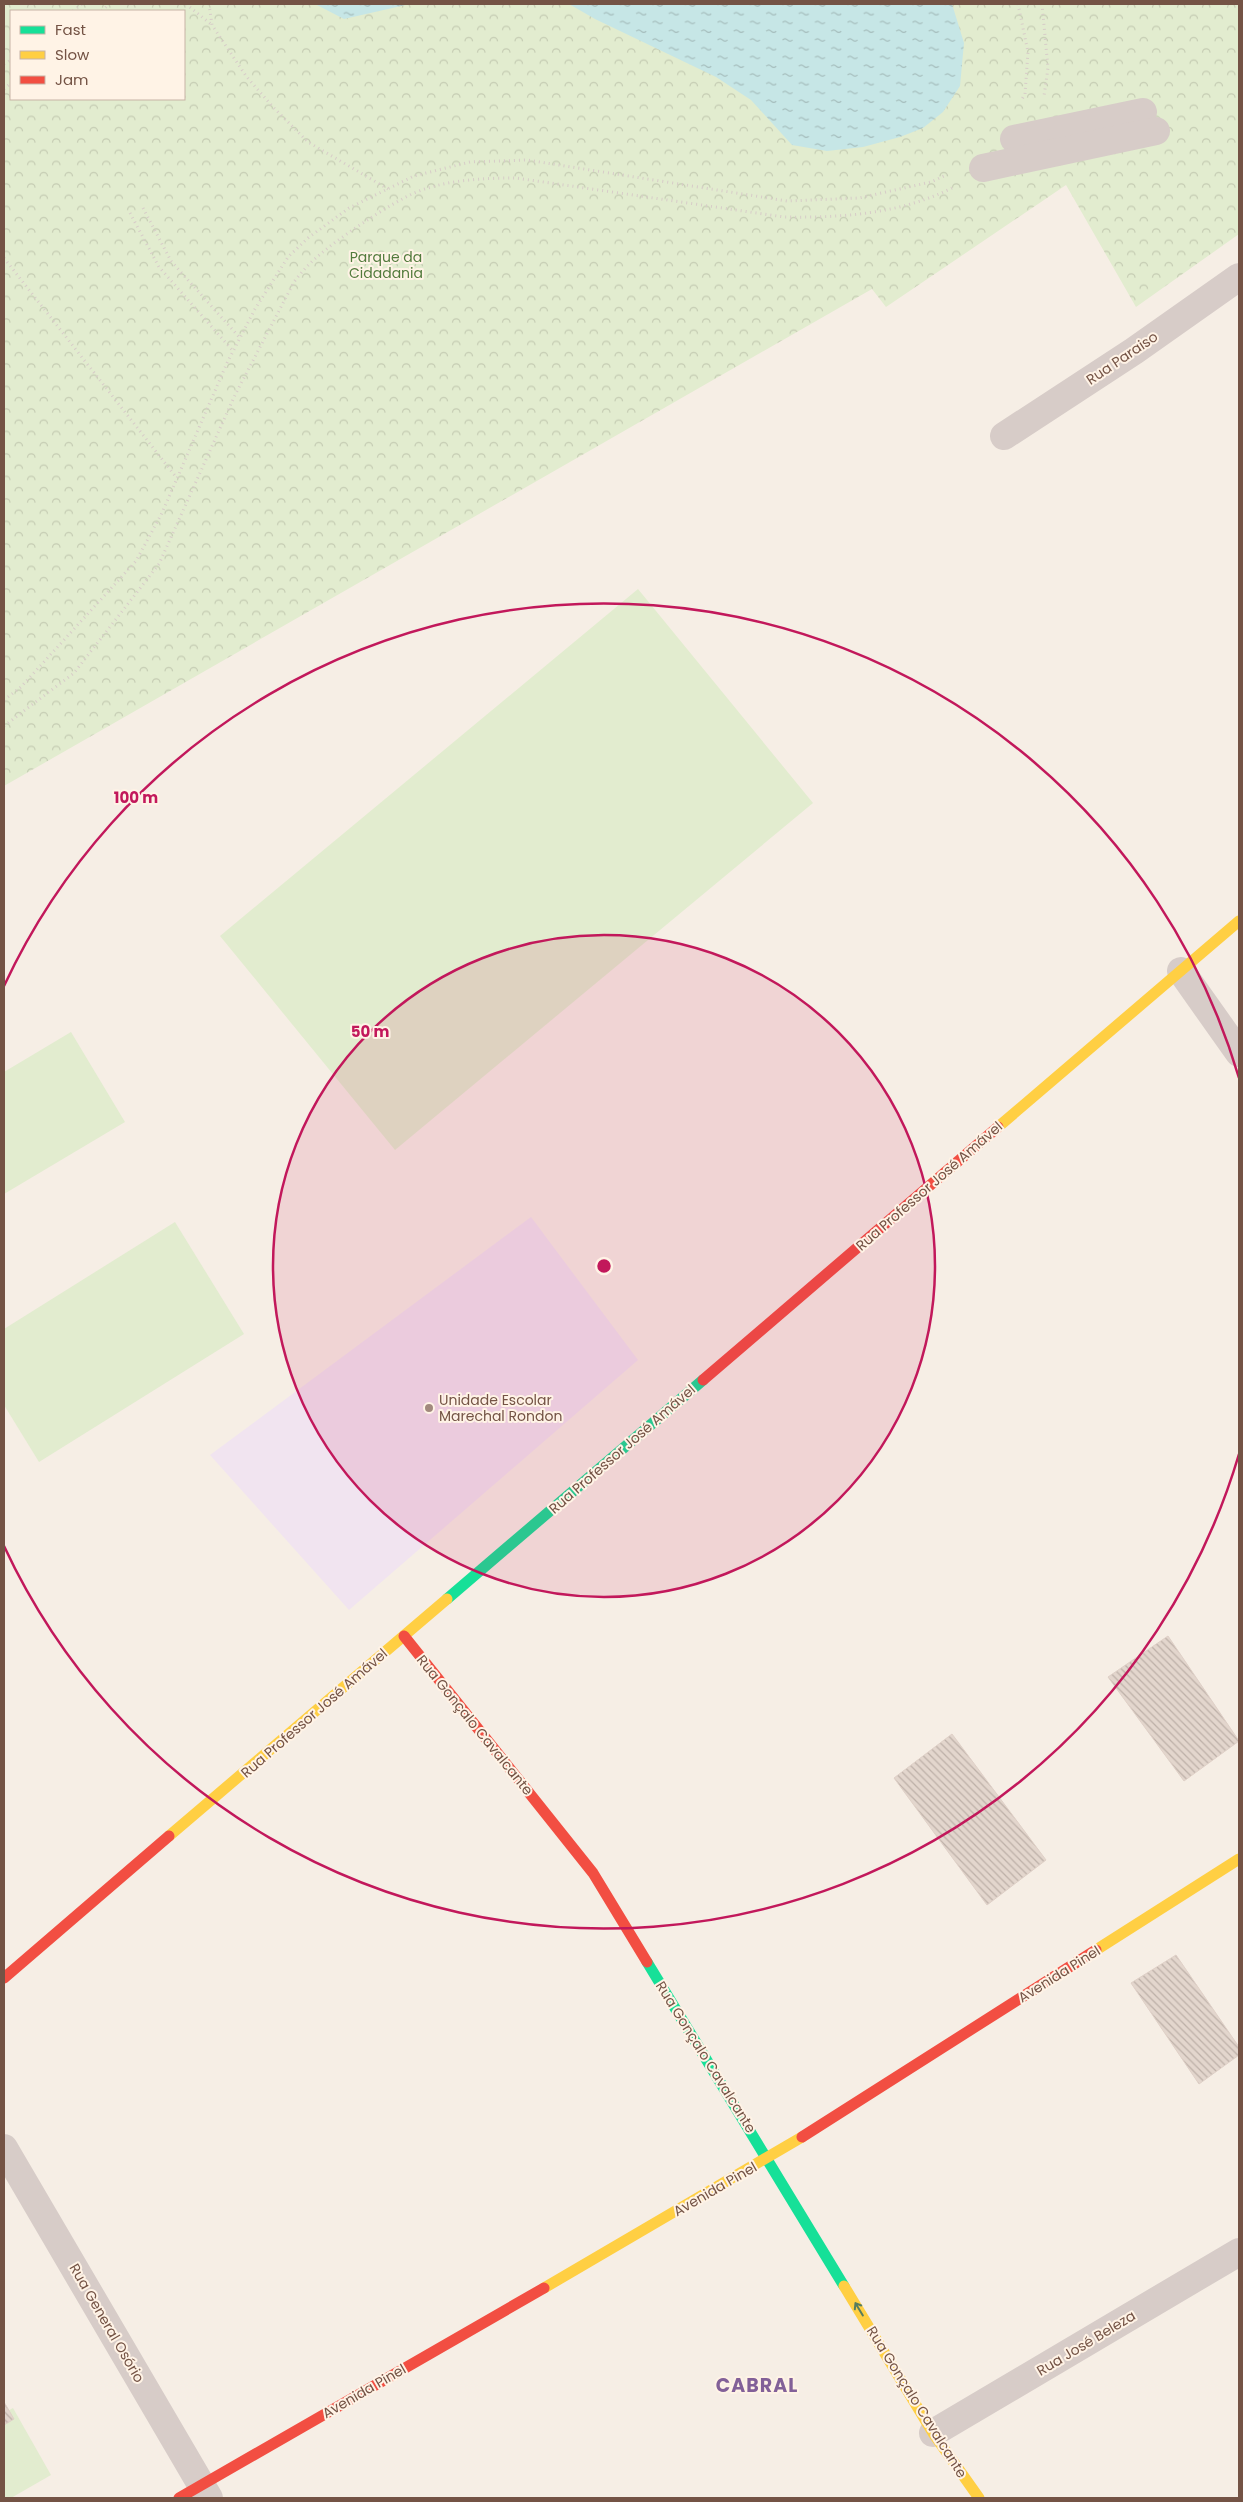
<svg xmlns="http://www.w3.org/2000/svg" width="1243" height="2502" font-family="Poppins,sans-serif">
<defs>
<pattern id="forest-crowns" width="20" height="18" patternUnits="userSpaceOnUse" patternTransform="scale(1.25)"><rect width="20" height="18" fill="#e2eccf"/><path d="M2 6a3 3 0 1 1 6 0M12 15a3 3 0 1 1 6 0" fill="none" stroke="#c5ccb3"/></pattern>
<pattern id="water-ripples" width="26" height="14" patternUnits="userSpaceOnUse" patternTransform="scale(1.25)"><rect width="26" height="14" fill="#c6e6e6"/><path d="M2 4q2-2 4 0t4 0M15 11q2-2 4 0t4 0" fill="none" stroke="#a5bdbc"/></pattern>
<pattern id="building-back-hatch" width="6" height="6" patternUnits="userSpaceOnUse" patternTransform="scale(1.25)"><rect width="6" height="6" fill="#e3d6cd"/><path d="M-1 5l2 2M0 0l6 6M5-1l2 2" fill="none" stroke="#bdb0a8"/></pattern>
</defs>
<rect width="100%" height="100%" fill="#f6eee5"/>
<path fill="#f1e4f0" d="M531,1217L638,1360L349,1610L210,1455Z"/>
<path fill="url(#forest-crowns)" fill-rule="evenodd" d="M4,4H1239V234L1136,307L1066,185L886,307L872,289L4,786ZM11,11H184V99H11Z"/>
<g fill="#e2eccf">
<path d="M638,589L813,803L395,1150L220,936Z"/>
<path d="M71,1032L125,1122L4,1194V1072Z"/>
<path d="M175,1222L244,1334L39,1462L4,1405V1329Z"/>
<path d="M13,2408L51,2475L11,2498H4V2413Z"/>
</g>
<g fill="url(#water-ripples)">
<path d="M315,4H410L344,19Z"/>
<path d="M569,4H952L964,43L960,86L943,112L923,128L900,137L863,147L827,151L792,145L751,100L716,77L595,19Z"/>
</g>
<g fill="url(#building-back-hatch)" stroke="#dfd0c7">
<path d="M1168,1636L1239,1741L1184,1781L1108,1677Z"/>
<path d="M952,1734L1046,1860L987,1905L894,1778Z"/>
<path d="M1176,1955L1239,2047V2055L1199,2084L1131,1983Z"/>
<path d="M4,2402L14,2419L4,2425Z"/>
</g>
<g fill="none" stroke-linecap="round" stroke-linejoin="round">
<g stroke="#d7ccc8" stroke-width="3" stroke-dasharray="1 4" stroke-linecap="butt">
<path d="M186,4L212,25"/>
<path d="M209,4L212,25L246,76L273,107L308,142L388,189"/>
<path d="M1018,4L1028,52L1025,94L1022,99"/>
<path d="M1042,4L1048,68L1044,96"/>
<path d="M73,11L82,4"/>
<path d="M102,11L109,4"/>
<path d="M4,64L11,60"/>
<path d="M4,89L11,83"/>
<path d="M143,208L171,261L240,338"/>
<path d="M130,213L159,267L233,351"/>
<path d="M4,258L176,477"/>
<path d="M4,700L21,687L136,561L162,513L227,363L255,309L288,257L308,238L349,208L414,176L470,162L527,160L787,201L859,198L931,182L946,175"/>
<path d="M4,726L74,673L159,564L235,395L294,282C310,260 330,246 351,231C370,218 390,205 410,195C441,180 482,178 516,178L784,217C841,218 900,214 952,188"/>
</g>
<g stroke="#d7ccc8" stroke-width="28">
<path d="M1014,139L1143,112"/>
<path d="M983,168L1156,131"/>
<path d="M1004,436L1134,351L1239,277"/>
<path d="M1181,971L1239,1053"/>
<path d="M4,2148L209,2498"/>
<path d="M933,2433L1239,2252"/>
</g>
<g stroke="#16e098" stroke-width="11">
<path d="M447,1599L703,1380"/>
<path d="M647,1962L844,2286"/>
</g>
<g stroke="#ffcf43" stroke-width="11">
<path d="M998,1127L1239,921"/>
<path d="M169,1836L447,1599"/>
<path d="M1096,1950L1239,1859"/>
<path d="M844,2286L933,2433L979,2498"/>
<path d="M544,2288L802,2137"/>
</g>
<g stroke="#f24e42" stroke-width="11">
<path d="M703,1380L998,1127"/>
<path d="M404,1636L593,1873L647,1962"/>
<path d="M4,1978L169,1836"/>
<path d="M802,2137L1096,1950"/>
<path d="M179,2498L544,2288"/>
</g>
</g>
<defs><path id="oneway-shaft" d="M-6 0H5M1.5-3L5.5 0L1.5 3" fill="none" stroke-width="1.6" stroke-linecap="round" stroke-linejoin="round" transform="scale(1.25)"/></defs>
<use stroke="#587d5e" href="#oneway-shaft" transform="translate(859 2309) rotate(-121)"/>
<circle cx="604" cy="1266" r="331" fill="#c2185b" fill-opacity=".12"/>
<g fill="none" stroke="#c2185b" stroke-width="2.5">
<circle cx="604" cy="1266" r="331"/>
<path d="M1239 1454A662 662 0 0 1 4 1546M4 986A662 662 0 0 1 1239 1078"/>
</g>
<circle fill="#a2897d" stroke="#fff3e6" stroke-width="2" cx="429" cy="1408" r="5"/>
<g text-anchor="middle" stroke-width="4" stroke-linejoin="round" paint-order="stroke">
<g font-size="14" fill="#537b3d" stroke="#fff3e6">
<text x="386" y="262">Parque da<tspan x="386" dy="16">Cidadania</tspan></text>
</g>
<g font-size="14" fill="#745345" stroke="#fff3e6">
<text transform="translate(1122 358) rotate(-34)" y="5">Rua Paraiso</text>
<text transform="translate(929 1186) rotate(-41)" y="5">Rua Professor José Amável</text>
<text transform="translate(622 1449) rotate(-41)" y="5">Rua Professor José Amável</text>
<text transform="translate(314 1713) rotate(-41)" y="5">Rua Professor José Amável</text>
<text transform="translate(475 1725) rotate(51)" y="5">Rua Gonçalo Cavalcante</text>
<text transform="translate(1059 1974) rotate(-32)" y="5">Avenida Pinel</text>
<text transform="translate(706 2057) rotate(58)" y="5">Rua Gonçalo Cavalcante</text>
<text transform="translate(715 2189) rotate(-30)" y="5">Avenida Pinel</text>
<text transform="translate(107 2323) rotate(60)" y="5">Rua General Osório</text>
<text transform="translate(1086 2343) rotate(-31)" y="5">Rua José Beleza</text>
<text transform="translate(364 2391) rotate(-30)" y="5">Avenida Pinel</text>
<text transform="translate(917 2402) rotate(58)" y="5">Rua Gonçalo Cavalcante</text>
</g>
<g font-size="14" fill="#745345" stroke="#fff3e6" text-anchor="start">
<text x="439" y="1405">Unidade Escolar<tspan x="439" dy="16">Marechal Rondon</tspan></text>
</g>
<g font-size="19" font-weight="bold" letter-spacing="1" fill="#826098" stroke="#fff3e6">
<text x="757" y="2392">CABRAL</text>
</g>
</g>
<circle cx="604" cy="1266" r="8" fill="#c2185b" stroke="#fff3e6" stroke-width="2.5"/>
<g font-size="15" text-anchor="middle" font-weight="bold" fill="#c2185b" stroke="#fff3e6" stroke-width="4" stroke-linejoin="round" paint-order="stroke">
<text x="136" y="803">100 m</text>
<text x="370" y="1037">50 m</text>
</g>
<rect width="1243" height="2502" fill="none" stroke="#745345" stroke-width="10"/>
<rect x="10" y="10" width="175" height="90" fill="#fff3e6" stroke="#c7b3a6"/>
<rect x="20" y="26" width="25" height="8" fill="#16e098" stroke="#c7b3a6"/>
<text x="55" y="35" font-size="15" fill="#745345">Fast</text>
<rect x="20" y="51" width="25" height="8" fill="#ffcf43" stroke="#c7b3a6"/>
<text x="55" y="60" font-size="15" fill="#745345">Slow</text>
<rect x="20" y="76" width="25" height="8" fill="#f24e42" stroke="#c7b3a6"/>
<text x="55" y="85" font-size="15" fill="#745345">Jam</text>
</svg>
